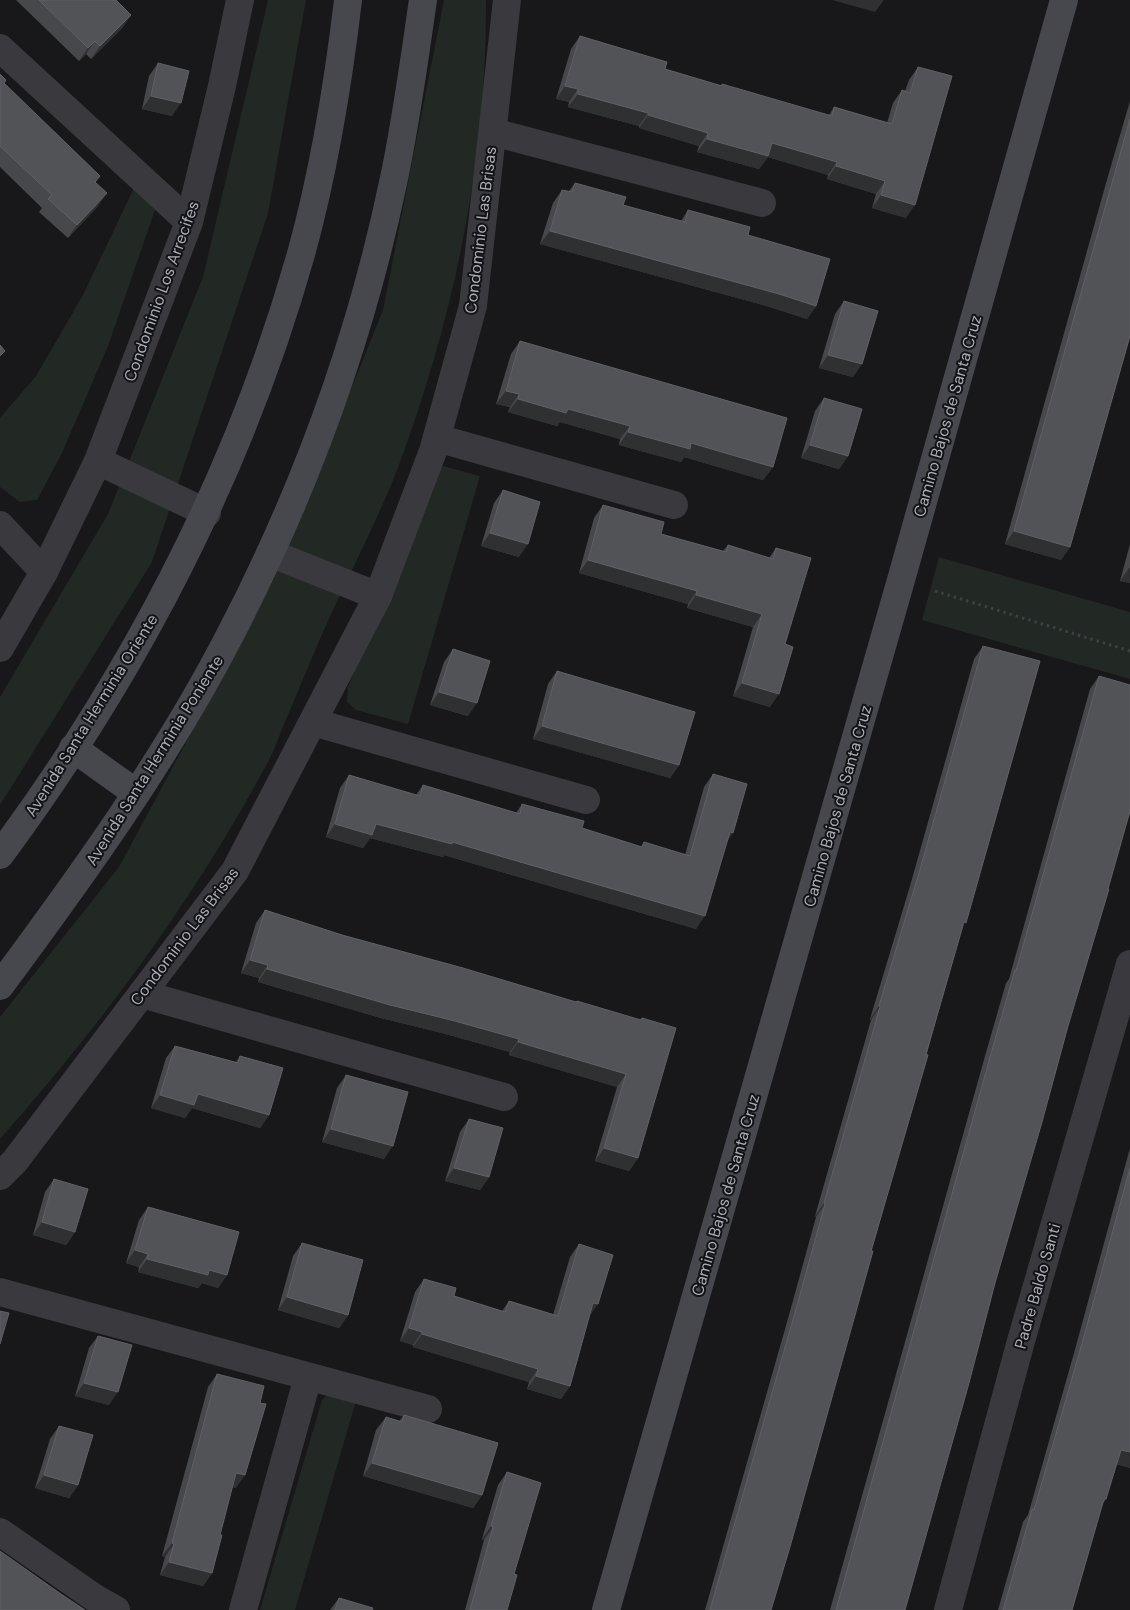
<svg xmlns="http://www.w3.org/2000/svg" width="1130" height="1610" font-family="'DM Sans',sans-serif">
<rect width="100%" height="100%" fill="#181719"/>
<g fill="#222924">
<path d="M268,0H306L268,213L152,562L0,805V697L108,514L203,277Z"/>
<path d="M444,0H486C487,159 454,317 399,465C380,515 355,562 333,610C317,644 303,680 288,715C281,730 276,747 268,762C195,898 103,1023 0,1139V1017L119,867L274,579L383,310Z"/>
<path d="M134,188L155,210L108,346L62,453L37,500L20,502L0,487V418L36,376L83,295Z"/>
<path d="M443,466L480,476L408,724L356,710L347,702L348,687L433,479Z"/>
<path d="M939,557L1130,612V679L922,620Z"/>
<path d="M331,1391L356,1401L295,1610H260L322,1400Z"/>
</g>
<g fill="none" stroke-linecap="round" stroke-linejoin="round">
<path stroke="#3f4045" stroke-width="3" stroke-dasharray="2.5 4" stroke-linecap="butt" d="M935,591L1130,651"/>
<g stroke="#39393e" stroke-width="28">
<path d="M0,48L189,222"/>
<path d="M493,132L762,203"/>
<path d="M437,438L674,505"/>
<path d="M98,461L207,513"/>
<path d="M0,525L44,572"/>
<path d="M270,553L378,596"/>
<path d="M0,648L44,572L98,461L189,222L222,86L240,0"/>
<path d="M313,722L586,800"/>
<path d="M142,994L504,1097"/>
<path d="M0,1176L15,1161L235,871L378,596L433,451L473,306L507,0"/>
<path d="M0,1292L428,1409"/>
<path d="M0,1532L95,1598L116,1610"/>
<path d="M243,1610L308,1377"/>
<path d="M948,1610L1021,1341L1130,964"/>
</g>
<g stroke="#47474e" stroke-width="28">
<path d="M73,748L136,793"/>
<path d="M0,855C136,671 239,474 301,254C324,171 338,85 348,0"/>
<path d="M0,986C83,874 166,759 230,635C304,493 360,340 393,183C406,123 414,61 423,0"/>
<path d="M606,1610L901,580L1064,0"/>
</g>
</g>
<g fill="#46484b">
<path d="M16,0H116L131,15L122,28L91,59L86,54L79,61Z"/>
<path d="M580,36L665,69L721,86L829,115L834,107L887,123L893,103L902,90L905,91L909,80L918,67L906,218L872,208L876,194L827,179L828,175L768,157L759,169L697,152L699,146L639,128V126L568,107L569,102L556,99L571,49Z"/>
<path d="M158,63L172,116L142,109L149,76Z"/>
<path d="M0,74L6,80L4,83L95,182L98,206L68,238L39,212L42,208L0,167Z"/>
<path d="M1130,101V336L1070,547L1061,560L1005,544L1108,176Z"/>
<path d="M575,183L623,205L681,221L688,210L748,235L816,306L807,319L770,307L540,244L553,203L562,190L569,191Z"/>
<path d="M844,301L853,377L819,368L835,314Z"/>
<path d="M520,341L773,467L763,480L684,457L681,462L619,445L620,439L560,422L557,426L508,412L510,407L496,404L511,354Z"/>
<path d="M824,398L848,456L839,469L801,458L815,411Z"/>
<path d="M503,490L519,557L481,546L494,503Z"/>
<path d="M603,505L661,534L723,551L728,545L769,558L776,548L785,644L770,707L733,696L753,627L687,608L688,604L579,573L594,518Z"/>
<path d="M1130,544V583L1120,581Z"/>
<path d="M983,646L962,928L771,1610H705L789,1315L816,1217L815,1216L871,1020L870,1019L910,886L974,659Z"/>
<path d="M453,649L468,716L430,705L444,662Z"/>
<path d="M557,671L679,765L670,778L533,739L548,684Z"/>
<path d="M1099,676L1068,1026L995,1283L905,1610H830L985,1056L1006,983L1009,979L1090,689Z"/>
<path d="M713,774L727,841L696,929L444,855L443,857L370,838L363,848L326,837L340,788L349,775L416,795L423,785L516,813L522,804L582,828L641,847L644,842L685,855L704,787Z"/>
<path d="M265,910L342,935L576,1002L640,1020L642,1018L638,1158L629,1171L595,1161L617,1087L509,1055L510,1052L442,1033L381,1018L258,982L259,978L241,973L256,923Z"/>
<path d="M175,1046L236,1062L240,1056L269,1115L260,1128L192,1108L185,1118L151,1108L166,1058Z"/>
<path d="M346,1075L384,1159L322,1142L337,1088Z"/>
<path d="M469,1119L489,1177L480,1190L445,1181L460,1132Z"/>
<path d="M1130,1148V1468L1116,1464L1106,1499L1102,1505L1072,1610H998L1023,1522L1028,1515L1074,1353Z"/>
<path d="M54,1179L75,1232L66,1245L33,1235L45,1192Z"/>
<path d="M148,1207L227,1275L218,1288L202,1283L198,1288L138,1272L139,1267L126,1263L139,1220Z"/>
<path d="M302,1243L348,1315L339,1328L278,1310L293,1256Z"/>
<path d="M579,1244L589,1317L570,1386L561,1399L527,1389L529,1382L413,1347V1345L400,1341L415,1292L424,1279L454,1296L502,1311L509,1301L553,1315L570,1257Z"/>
<path d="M98,1336L109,1405L75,1396L89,1348Z"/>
<path d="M217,1374L236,1488L232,1487L220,1535L212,1573L203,1586L160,1575L165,1557L162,1556L208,1387Z"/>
<path d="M404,1415L482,1495L473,1508L363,1476L376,1430L386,1417L399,1421Z"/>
<path d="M59,1426L78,1485L69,1498L35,1488L50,1439Z"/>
<path d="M507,1472L514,1574L507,1610H465L484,1540L482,1539L498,1485Z"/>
<path d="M339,1598L372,1610H330Z"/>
</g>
<g fill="#2f3032">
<path d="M832,0H884L875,12Z"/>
<path d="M131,15L122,28L91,59L100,46Z"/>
<path d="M95,41L86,54L79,61L88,48Z"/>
<path d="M565,86L578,89L569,102L556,99Z"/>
<path d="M578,94L648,113L639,126L568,107Z"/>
<path d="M151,96L181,103L172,116L142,109Z"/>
<path d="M648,115L708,133L699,146L639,128Z"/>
<path d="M707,139L772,143L837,162L828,175L768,157L759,169L697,152Z"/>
<path d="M836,166L885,181L876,194L827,179Z"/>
<path d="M107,193L98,206L68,238L77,225Z"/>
<path d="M881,195L915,205L906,218L872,208Z"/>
<path d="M550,231L779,294L816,306L807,319L770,307L540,244Z"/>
<path d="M828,355L862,364L853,377L819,368Z"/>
<path d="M506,391L519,394L510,407L496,404Z"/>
<path d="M518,399L568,409L630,426L620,439L560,422L557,426L508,412Z"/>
<path d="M628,432L691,443L773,467L763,480L684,457L681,462L619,445Z"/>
<path d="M810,445L848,456L839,469L801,458Z"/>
<path d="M1014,531L1070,547L1061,560L1005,544Z"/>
<path d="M490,533L528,544L519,557L481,546Z"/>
<path d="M588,560L697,591L688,604L579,573Z"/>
<path d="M1129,568H1130V583L1120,581Z"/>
<path d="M696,595L762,614L753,627L687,608Z"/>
<path d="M742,683L779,694L770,707L733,696Z"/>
<path d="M439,692L477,703L468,716L430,705Z"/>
<path d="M542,726L679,765L670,778L533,739Z"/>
<path d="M335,824H376L452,842L705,916L696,929L444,855L443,857L370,838L363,848L326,837Z"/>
<path d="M730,832L733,833L724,846Z"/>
<path d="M250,960L268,965L259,978L241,973Z"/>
<path d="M267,969L451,1020L519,1039L510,1052L442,1033L381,1018L258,982Z"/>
<path d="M879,1006L880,1007L871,1020L870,1019Z"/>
<path d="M518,1042L626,1074L617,1087L509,1055Z"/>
<path d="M198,1094L269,1115L260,1128L192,1108L185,1118L151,1108L160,1095Z"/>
<path d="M331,1129L393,1146L384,1159L322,1142Z"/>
<path d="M604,1148L638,1158L629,1171L595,1161Z"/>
<path d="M454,1168L489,1177L480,1190L445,1181Z"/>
<path d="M824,1203L825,1204L816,1217L815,1216Z"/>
<path d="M42,1222L75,1232L66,1245L33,1235Z"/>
<path d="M135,1250L148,1254L139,1267L126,1263Z"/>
<path d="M147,1259L209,1270L227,1275L218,1288L202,1283L198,1288L138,1272Z"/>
<path d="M287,1297L348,1315L339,1328L278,1310Z"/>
<path d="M593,1303L598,1304L589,1317Z"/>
<path d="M409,1328L422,1332L413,1345L400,1341Z"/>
<path d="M422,1334L538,1369L529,1382L413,1347Z"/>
<path d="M536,1376L570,1386L561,1399L527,1389Z"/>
<path d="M84,1383L118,1392L109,1405L75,1396Z"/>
<path d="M1121,1450L1130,1452V1468L1111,1462Z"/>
<path d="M372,1463L482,1495L473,1508L363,1476Z"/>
<path d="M236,1473L245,1475L236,1488L227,1486Z"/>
<path d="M44,1475L78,1485L69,1498L35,1488Z"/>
<path d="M491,1526L493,1527L484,1540L482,1539Z"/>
<path d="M172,1543L174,1544L165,1557L162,1556Z"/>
<path d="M169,1562L212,1573L203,1586L160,1575Z"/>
</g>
<g fill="#515357" stroke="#5f6166">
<path d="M39,0H116L131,15L100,46L95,41L88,48Z"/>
<path d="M580,36L667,62L665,69L722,86V84L832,116L834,107L892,124L902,90L910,93L918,67L952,76L915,205L881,195L885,181L836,166L837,162L772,143L768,156L707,139L708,133L648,115V113L578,94V89L565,86Z"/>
<path d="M158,63L189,71L181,103L151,96Z"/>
<path d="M0,74L6,80L4,83L100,176L95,182L107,193L77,225L48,199L52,195L0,146Z"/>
<path d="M1130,119V336L1070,547L1014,531Z"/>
<path d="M575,183L626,197L623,205L685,222L688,210L750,227L748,235L830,259L816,306L779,294L550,231L562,190L572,192Z"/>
<path d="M844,301L878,311L862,364L828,355Z"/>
<path d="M520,341L787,418L773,467L691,443L690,449L628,432L630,426L568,409L566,413L518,399L519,394L506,391Z"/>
<path d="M0,345L5,351L0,356Z"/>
<path d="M824,398L862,409L848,456L810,445Z"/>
<path d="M503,490L540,502L528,544L490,533Z"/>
<path d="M603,505L664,522L661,534L726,552L728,545L773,559L776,548L811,558L785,644L793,647L779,694L742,683L762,614L696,595L697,591L588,560Z"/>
<path d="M983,646L1040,661L966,923L964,922L926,1054L928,1055L871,1251H873L790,1547L771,1610H710L798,1302L825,1204L824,1203L880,1007L879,1006L919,873Z"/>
<path d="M453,649L490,661L477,703L439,692Z"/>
<path d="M557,671L695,712L679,765L542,726Z"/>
<path d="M1099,676L1130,685V811L1108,889H1109L1068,1026L1042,1122L995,1283L969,1383L905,1610H836L857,1535L994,1043L1015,970L1016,971Z"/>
<path d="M713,774L747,784L733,833L730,832L705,916L452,842V844L376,824L372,835L335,824L349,775L420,796L423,785L520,814L522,804L584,821L582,828L642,847L644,842L690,856Z"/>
<path d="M265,910L342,935L463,968L576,1002L577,1001L641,1020L642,1018L676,1028L638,1158L604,1148L626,1074L518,1042L519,1039L451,1020L390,1005L267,969L268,965L250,960Z"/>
<path d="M175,1046L238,1063L240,1056L283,1068L269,1115L198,1094L194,1105L160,1095Z"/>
<path d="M346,1075L408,1092L393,1146L331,1129Z"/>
<path d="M469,1119L503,1128L489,1177L454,1168Z"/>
<path d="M1130,1168V1452L1121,1450L1106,1499H1104L1072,1610H1003L1032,1509L1034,1510L1083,1340Z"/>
<path d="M54,1179L88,1189L75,1232L42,1222Z"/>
<path d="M148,1207L239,1232L227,1275L209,1270L208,1275L147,1259L148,1254L135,1250Z"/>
<path d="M302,1243L363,1260L348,1315L287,1297Z"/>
<path d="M579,1244L613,1255L598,1304L593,1303L570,1386L536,1376L538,1369L422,1334V1332L409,1328L424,1279L456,1288L454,1296L505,1312L509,1301L558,1316Z"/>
<path d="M0,1311L9,1313L0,1344Z"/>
<path d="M98,1336L132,1345L118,1392L84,1383Z"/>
<path d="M217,1374L264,1386L260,1403L266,1404L245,1475L236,1473L220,1535H222L212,1573L169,1562L174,1544L172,1543Z"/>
<path d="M404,1415L498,1443L482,1495L372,1463L386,1417L402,1422Z"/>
<path d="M59,1426L93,1435L78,1485L44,1475Z"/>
<path d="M507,1472L541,1483L514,1574L517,1575L507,1610H470L493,1527L491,1526Z"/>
<path d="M0,1551L61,1594L85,1610H0Z"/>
<path d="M339,1598L373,1608L372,1610H335Z"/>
</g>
<g text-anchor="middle" stroke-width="4" stroke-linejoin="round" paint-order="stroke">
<g font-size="16" fill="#aaadb8" stroke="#131214">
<text transform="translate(480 230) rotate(-83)" y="6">Condominio Las Brisas</text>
<text transform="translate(161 291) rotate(-70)" y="6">Condominio Los Arrecifes</text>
<text transform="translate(947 416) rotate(-74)" y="6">Camino Bajos de Santa Cruz</text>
<text transform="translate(91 715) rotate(-58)" y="6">Avenida Santa Herminia Oriente</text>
<text transform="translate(154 760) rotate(-58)" y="6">Avenida Santa Herminia Poniente</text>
<text transform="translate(837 806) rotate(-74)" y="6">Camino Bajos de Santa Cruz</text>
<text transform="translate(184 936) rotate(-53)" y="6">Condominio Las Brisas</text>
<text transform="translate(725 1195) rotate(-74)" y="6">Camino Bajos de Santa Cruz</text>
<text transform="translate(1037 1286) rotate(-74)" y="6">Padre Baldo Santi</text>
</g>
</g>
</svg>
